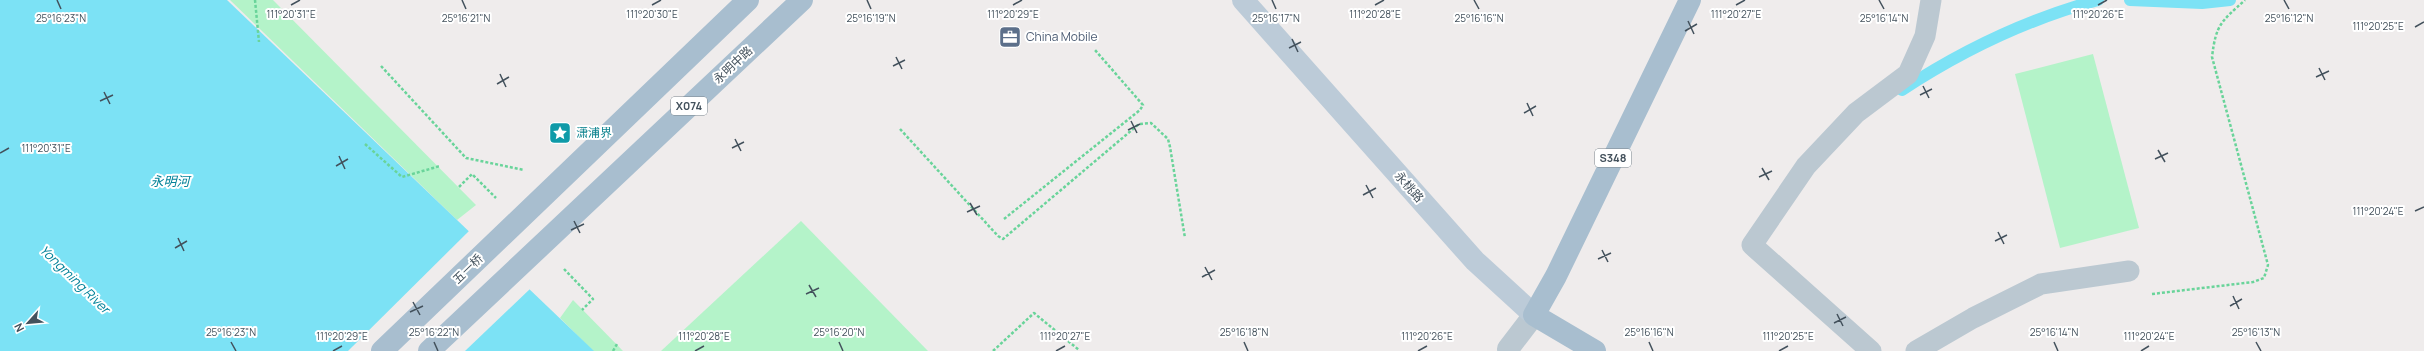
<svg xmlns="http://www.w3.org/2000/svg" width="2424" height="351" font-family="Manrope,'Noto Sans SC',sans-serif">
<rect width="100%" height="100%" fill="#efecec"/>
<g fill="#b4f3c9">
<path d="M230,0H273L476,205L457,220Z"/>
<path d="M2093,54L2139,228L2060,248L2015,74Z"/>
<path d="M801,221L928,351H661Z"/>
<path d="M573,300L623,351H593L560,318Z"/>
</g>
<path fill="#7ce2f5" d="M0,0H227L594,351H0Z"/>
<path fill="#efecec" d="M470,230L531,288L465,351H348Z"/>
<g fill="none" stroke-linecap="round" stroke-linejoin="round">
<g stroke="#7ce2f5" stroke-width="12">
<path d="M2130,0L2202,3L2230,0"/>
<path d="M1902,90C1963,50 2028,19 2098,0"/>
</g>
<g stroke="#69d49a" stroke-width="2.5" stroke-dasharray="3 2" stroke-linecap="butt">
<path d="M255,0L259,42"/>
<path d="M381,66L466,158L524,170"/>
<path d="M900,129L998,236L1003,239L1139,124L1151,123L1168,139L1170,147L1185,238"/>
<path d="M365,144L402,177L440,166"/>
<path d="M459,187L472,174L496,198"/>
<path d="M1004,219L1140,110L1143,105L1095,50"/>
<path d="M564,269L593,299L582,310"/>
<path d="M2152,294L2253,282L2264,278L2268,265L2212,57C2216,24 2221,22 2245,0"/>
<path d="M613,351L617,344"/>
<path d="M993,351L1034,313L1079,350"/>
</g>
<g stroke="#bbc8d1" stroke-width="21">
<path d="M1871,351L1752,245L1806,166L1856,113L1908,74L1925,36L1931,0"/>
<path d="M1916,351L1973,318L2041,284L2129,271"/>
</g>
<path stroke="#bbc8d1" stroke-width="22" d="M1508,349L1534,315"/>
<path stroke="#bccbd8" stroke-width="22" d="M1243,0L1475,261L1534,315"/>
<g stroke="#a8becf" stroke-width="22">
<path d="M382,351L748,0"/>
<path d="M429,351L802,0"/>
<path d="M1595,351L1534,315L1556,276L1690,0"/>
</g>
</g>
<path fill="none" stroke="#43515c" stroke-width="1.5" d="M57,0L61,9M462,0L466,9M867,0L871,9M1272,0L1276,9M1474,0L1479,9M1879,0L1884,9M2284,0L2289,9M291,5L300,0M652,5L661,0M1013,5L1022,0M1375,5L1384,0M1736,5L1745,0M2098,5L2107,0M1688,21L1694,34M2415,27L2424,22M1685,31L1697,24M1292,39L1298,52M1289,48L1301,42M896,57L902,69M893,66L905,60M2319,68L2325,80M500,74L506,87M2316,77L2329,71M497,84L509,77M1923,86L1929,98M104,92L110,104M1920,95L1932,89M100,101L113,95M1527,103L1533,116M1524,113L1536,106M1131,121L1137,133M1128,130L1140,124M735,139L741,151M732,148L744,142M2158,150L2165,162M0,153L9,148M339,156L345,169M2155,159L2168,153M336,166L348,159M1762,168L1769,180M1759,177L1772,171M1366,185L1373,198M1363,195L1376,188M970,203L977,215M2415,211L2424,207M967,212L980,206M574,221L580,233M571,230L584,224M1998,232L2004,244M178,238L184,251M1995,241L2007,235M175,248L187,241M1602,250L1608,262M1598,259L1611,253M1205,267L1212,280M1202,277L1215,270M809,285L816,297M806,294L819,288M2233,296L2239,309M413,302L420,315M2230,306L2242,299M410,312L423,306M1837,314L1843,326M1834,323L1846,317M231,342L236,351M434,342L438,351M839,342L843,351M1244,342L1248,351M1649,342L1653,351M2054,342L2058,351M2256,342L2261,351M333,351L342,346M695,351L704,346M1056,351L1065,346M1418,351L1427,346M1779,351L1788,346M2141,351L2149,346"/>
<defs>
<g id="office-square" transform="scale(1.15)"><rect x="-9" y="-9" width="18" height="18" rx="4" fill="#5c6f8a" stroke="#fff"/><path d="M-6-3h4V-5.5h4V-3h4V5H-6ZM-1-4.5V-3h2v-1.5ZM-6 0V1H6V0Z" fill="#fff"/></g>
<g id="sight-square" transform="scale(1.15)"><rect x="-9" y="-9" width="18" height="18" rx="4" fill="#0f9aa8" stroke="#fff"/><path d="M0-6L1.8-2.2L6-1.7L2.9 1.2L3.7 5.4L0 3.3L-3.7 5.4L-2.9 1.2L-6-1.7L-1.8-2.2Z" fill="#fff"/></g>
</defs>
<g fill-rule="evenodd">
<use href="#office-square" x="1010" y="37"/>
<use href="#sight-square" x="560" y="133"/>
</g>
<g text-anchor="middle" stroke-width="4" stroke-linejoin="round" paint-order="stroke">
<g fill="#fff" stroke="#7b858d" stroke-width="1">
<rect x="671" y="97" width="36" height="18" rx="3"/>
<rect x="1595" y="149" width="36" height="18" rx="3"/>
</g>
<g font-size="11" font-weight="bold" fill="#43515c">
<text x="689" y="110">X074</text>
<text x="1613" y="162">S348</text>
</g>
<g font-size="12" fill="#4e5e75" stroke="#fff" text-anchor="start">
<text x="1026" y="41">China Mobile</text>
</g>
<g font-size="12" fill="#43515c" stroke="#fff">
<text transform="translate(733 65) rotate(-43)" y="4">永明中路</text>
<text transform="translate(1409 187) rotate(48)" y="4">永桃路</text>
<text transform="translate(468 269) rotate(-44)" y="4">五一桥</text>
</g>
<g font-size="12" fill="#0d838f" stroke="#fff" text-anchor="start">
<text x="576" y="137">潇浦界</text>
</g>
<g font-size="13" font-style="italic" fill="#038299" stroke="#fff">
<text x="170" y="186">永明河</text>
<text transform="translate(75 279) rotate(44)" y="5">Yongming River</text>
</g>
</g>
<g font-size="10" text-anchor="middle" fill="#43515c" stroke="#fff" stroke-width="4" stroke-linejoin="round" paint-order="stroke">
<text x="1013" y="18">111°20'29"E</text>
<text x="1375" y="18">111°20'28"E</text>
<text x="2098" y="18">111°20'26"E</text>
<text x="291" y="18">111°20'31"E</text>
<text x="652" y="18">111°20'30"E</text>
<text x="1736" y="18">111°20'27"E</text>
<text x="61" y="22">25°16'23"N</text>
<text x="466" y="22">25°16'21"N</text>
<text x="871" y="22">25°16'19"N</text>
<text x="1276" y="22">25°16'17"N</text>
<text x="1479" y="22">25°16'16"N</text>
<text x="1884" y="22">25°16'14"N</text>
<text x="2289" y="22">25°16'12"N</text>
<text x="2378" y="30">111°20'25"E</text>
<text x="46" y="152">111°20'31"E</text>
<text x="2378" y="215">111°20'24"E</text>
<text x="231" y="336">25°16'23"N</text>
<text x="434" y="336">25°16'22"N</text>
<text x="839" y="336">25°16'20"N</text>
<text x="1244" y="336">25°16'18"N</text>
<text x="1649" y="336">25°16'16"N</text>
<text x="2054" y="336">25°16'14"N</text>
<text x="2256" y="336">25°16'13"N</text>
<text x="342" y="340">111°20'29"E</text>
<text x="704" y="340">111°20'28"E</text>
<text x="1065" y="340">111°20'27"E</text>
<text x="1427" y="340">111°20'26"E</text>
<text x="1788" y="340">111°20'25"E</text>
<text x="2149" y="340">111°20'24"E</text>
</g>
<g transform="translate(28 323) rotate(243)" stroke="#ffffff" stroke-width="3" paint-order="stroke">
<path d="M0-3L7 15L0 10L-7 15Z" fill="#43515c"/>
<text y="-6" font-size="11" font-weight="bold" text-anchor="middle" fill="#43515c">N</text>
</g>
</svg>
